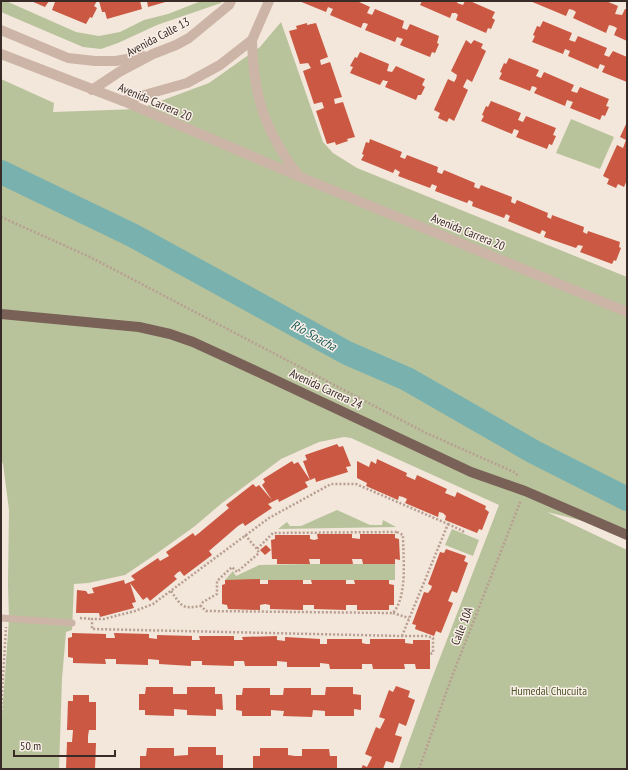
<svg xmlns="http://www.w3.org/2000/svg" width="628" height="770" font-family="'PT Sans Narrow',sans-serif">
<rect width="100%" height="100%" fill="#f3e6db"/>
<g fill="#b8c39b">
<path d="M1,1H6L76,32L99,36L120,32L144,20L168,14L201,1H222L221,3L157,25L118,43L101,49L83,47L1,12Z"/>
<path d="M281,22L323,142L333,153L357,168L627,277V532L547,512L627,550V769H399L431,681L499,505L351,438L344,437L319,442L281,459L222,503L195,526L156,554L125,575L88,583L74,584L72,630L66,632L62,679L59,769H1V729L9,619L8,584L9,510L3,464L1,460V79L54,103L53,112L139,109L209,83L260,47Z"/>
<path d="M571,119L614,137L600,169L556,153Z"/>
<path d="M337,510L370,525H382L383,520L396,527L278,529L287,522L290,526H301Z"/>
<path d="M452,529L479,540L473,556L445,545Z"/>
<path d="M310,564H395V580H225L233,571L236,576L259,565Z"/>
</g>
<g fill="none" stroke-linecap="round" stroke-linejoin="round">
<path stroke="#79b1af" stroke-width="24" d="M1,172L132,235L347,353L407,379L534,452L627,499"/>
</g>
<g fill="#cb5842">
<path d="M31,1H49L45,7Z"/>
<path d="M53,1H97L94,6L97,8L92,18L90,17L86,24L52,10L55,2Z"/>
<path d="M99,1H140L142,9L107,19L105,12H102Z"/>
<path d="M147,1H169L148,7Z"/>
<path d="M299,1H357L370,7L367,13L372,15L375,9L404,21L402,28L407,30L410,24L439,36L437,43L439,44L435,53L432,52L430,57L400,45L403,39L397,37L395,42L365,30L368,24L365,23H363L361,28L330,15L333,9L328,7L326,12Z"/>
<path d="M422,1H458L457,3L463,5L465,1H470L495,12L492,18L495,20L491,29L488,28L486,33L456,20L458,15L456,13H452L450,18L420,5Z"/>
<path d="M530,1H606L618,6L615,14L622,15L625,9H627V41L614,35L617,28L613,26L609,25L606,33L573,18L576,12L573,10L569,9L566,16Z"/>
<path d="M543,21L572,33L569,40L575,42L578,36L607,48L604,55L609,57L613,51L627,57V82L602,72L605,66L600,64L598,69L568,56L570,51L565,49L563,54L532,42L535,36L533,35L537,26L540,27Z"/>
<path d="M307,23V25L316,23L328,57L320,60L321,65L330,62L342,97L334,99L335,104L343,102L355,137L347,139L348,141L336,145L335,142L327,144L316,111L324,108L322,102L314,104L303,71L311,68L308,63L300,64L289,31L297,29L296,26Z"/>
<path d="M466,40L471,44L474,40L483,44L481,48L486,51L472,82L467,79L463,87L468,90L454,121L449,118L447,122L438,118L440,113L434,110L448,79L454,82L456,79L457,75L451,71Z"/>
<path d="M360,52L389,64L387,71L392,72L396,66L425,79L422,85L425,87L421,95H418L416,100L385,87L388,81H386L383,80L380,85L350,73L353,67L350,66L355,57L357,58Z"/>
<path d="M509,58L539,70L536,76L541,78L544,72L574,85L571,91L577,93L580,87L609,99L606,106L609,107L605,116L602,115L600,120L570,108L573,102L567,100L565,106L534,93L537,88L535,87L532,86L530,91L499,79L502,73L500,72L504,63L506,64Z"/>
<path d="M491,101L521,113L518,120L523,122L526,116L556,128L553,135L556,136L552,145L549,144L547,149L516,137L519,131L517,130L514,129L512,134L481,121L484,116L482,115L486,106L488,107Z"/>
<path d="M627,122V180L624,187L618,184L616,188L607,184L609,179L603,176L617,145L623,148L626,140L620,137Z"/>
<path d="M370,139L402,152L400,157L405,159L407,155L438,167L437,172L439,173L442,174L444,170L475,183L474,187L479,189L481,185L512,197L511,202L515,204L517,200L548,213L547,217L551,219L552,215L584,227L583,232L587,234L588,231L620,242L619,247L621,248L616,261L614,260L612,264L580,252L583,246L578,245L576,248L544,237L546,232L542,230L540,234L508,221L510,216L506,214L504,218L472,206L473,202L469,200L467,203L435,191L437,186L434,185L432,184L430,188L398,176L400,172L395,169L393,173L361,160L364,155L362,154L366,142L369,143Z"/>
<path d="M337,444L339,447L343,446L351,466L346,467L348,472L316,482L315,478L310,480L303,461L307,460L305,455Z"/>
<path d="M377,459L407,473L406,476L415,480L417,475L447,489L445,493L455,497L457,492L486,506L485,509L489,512L482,530L479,529L477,533L445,520L446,516L443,513L439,512L438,517L405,503L407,499L403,497L399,496L398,500L366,486L367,483L357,478V461L369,467L371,461L376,464Z"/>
<path d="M292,461L294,464L298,462L310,480L305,482L308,487L279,502L278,499L268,504L272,508L245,526L243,523L238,526L209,551L212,555L184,576L180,571L177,573L174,576L177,579L150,601L147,597L143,600L130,583L136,602L132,603L134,608L100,617L99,613H76L77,590L86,591L88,594L94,593L92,588L124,580L125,584L135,580L131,576L158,558L160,561L169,556L166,552L193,533L195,536L199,533L229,508L226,505L253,484L256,487L259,485L272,500L262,485L265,482L263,479Z"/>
<path d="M317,534H352V538L360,539V534H395V538L399,539L400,560L395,559V564H363L362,559H352L353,564H320V559H309L310,564H277V559H272L271,540L275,539V535H310V539L314,540L318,539Z"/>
<path d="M266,545L271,550L265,555L260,550Z"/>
<path d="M446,549L466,556L464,561L468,563L457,593L452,591L448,601L453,603L441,633L436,631L434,636L415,629L416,625L412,624L424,592L428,593L431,589L432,586L428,584L440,552L444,553Z"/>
<path d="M260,579V584H268V580H303V584H312L311,580H346V584H355L354,580H389V584L394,585V605H389V610H357V605H346V610L314,609V605H303V610L270,609V605L265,604L260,605V610L228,609L227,605L222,604V585L225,584V580Z"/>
<path d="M72,633L106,634V638H115L114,633L149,634V638L157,639V635L192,636V640H200L199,636H234V640H243L242,637L277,636V640L285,641V637L320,639V644H327V639H362V643L366,644H370V639H405V643L413,644V640H430V669H416L415,664H404L405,669H373L372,664H362V669H330L329,664L320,663V667H287V662L277,661V666H245L244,661H234V666L202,665V661H191V666L159,664V660L148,659V665L116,664V659H105L106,664L73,663V658L68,657V638L72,637Z"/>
<path d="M396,686L410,691L408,697L415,700L406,726L399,723L395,735L402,737L393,763L386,761L383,769H361L363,765L367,767L372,757L365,754L376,727L380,729L385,719L379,717L389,690L393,692Z"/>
<path d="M146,687H173V694H187V687H215V694H222L223,710L216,709V716L187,715V710L174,709V716L145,715V710H139V694H145Z"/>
<path d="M326,687H353V694L361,695V710L354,709V716H325V711L313,710L312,717L283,716L284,711L271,710V716H242V711L236,710V695H242L243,688H270V695H283L284,688H311V695H325Z"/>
<path d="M73,695H89V702H96V730H89L88,736V743H96L95,769H66L67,742H72L73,730H67L68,701H73Z"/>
<path d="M188,747H216V755H223V769H140V756H146L147,748H174V756L188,755Z"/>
<path d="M260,748H288V755L295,756H302V749H329L330,756H337V769H253V756H260Z"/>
</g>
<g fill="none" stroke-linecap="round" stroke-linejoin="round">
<g stroke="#b89e91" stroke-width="2.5" stroke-dasharray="2 2" stroke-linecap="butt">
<path d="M1,217L90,257L424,432L516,473L518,477"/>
<path d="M448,524L463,531V533"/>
<path d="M397,532L403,535C403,556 408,596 393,613L206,611L201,606L203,602L217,594V581L232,567L237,572L259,553L257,549L273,533Z"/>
<path d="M245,535L257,549"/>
<path d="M171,591C182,607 182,609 201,606"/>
<path d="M393,613L409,618"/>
<path d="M80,618L92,619"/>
<path d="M402,636L448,524L356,484H331L269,518L153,604L135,611L104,619H92V629L402,636H427L433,638V653L430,654"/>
<path d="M1,712L6,627"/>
<path d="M419,769L451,679L521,500"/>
</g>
<path stroke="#ccb5a7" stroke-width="7" d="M1,618L72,623"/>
<g stroke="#ccb5a7" stroke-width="10">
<path d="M1,30L68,58L95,61H116L143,56"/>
<path d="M252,40C253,96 265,131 298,175"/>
<path d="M1,54L123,101L298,176L627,312"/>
<path d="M92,90L119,72L153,54L176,45L189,38L229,5L231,1"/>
<path d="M123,101L187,83L220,65L252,40L269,1"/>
</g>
<path stroke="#7a6158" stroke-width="10" d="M1,314L139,327L170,334L193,342L256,371L471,472L525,491L627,535"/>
</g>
<g text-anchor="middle" stroke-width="3" stroke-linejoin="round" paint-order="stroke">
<g font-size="12" fill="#382b28" stroke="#faf0e8">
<text transform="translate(158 37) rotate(-28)" y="4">Avenida Calle 13</text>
<text transform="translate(155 102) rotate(23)" y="4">Avenida Carrera 20</text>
<text transform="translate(468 232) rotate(22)" y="4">Avenida Carrera 20</text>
<text transform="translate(326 389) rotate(25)" y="4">Avenida Carrera 24</text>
<text transform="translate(462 626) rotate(-69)" y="4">Calle 10A</text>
</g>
<g font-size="12" fill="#4a572a" stroke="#faf0e8">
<text x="549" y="695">Humedal Chucuita</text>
</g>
<g font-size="13" font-style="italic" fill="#1b5b5a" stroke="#faf0e8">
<text transform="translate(314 335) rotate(29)" y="5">Río Soacha</text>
</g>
</g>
<rect width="628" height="770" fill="none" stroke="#382b28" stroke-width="4"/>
<path d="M14 750v6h101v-6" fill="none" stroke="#382b28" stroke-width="2"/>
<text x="20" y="750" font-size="12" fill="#382b28" stroke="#faf0e8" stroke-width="3" paint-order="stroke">50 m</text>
</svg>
